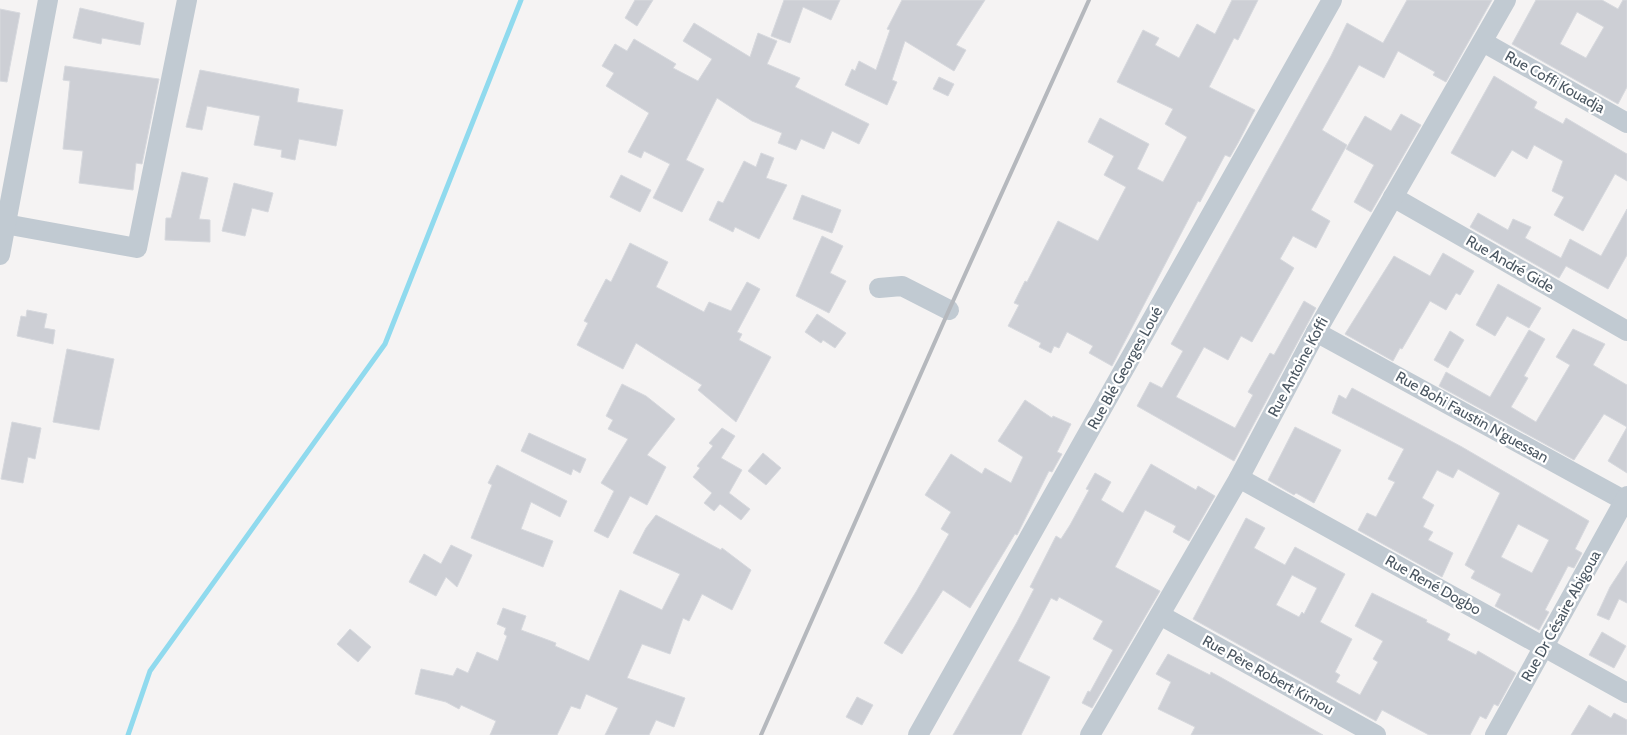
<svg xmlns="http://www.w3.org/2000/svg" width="1627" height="735" font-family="Cabin,sans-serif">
<rect width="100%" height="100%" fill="#f5f3f3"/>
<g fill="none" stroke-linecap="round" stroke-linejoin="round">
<path stroke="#90daee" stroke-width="5" d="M128,735L150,671L385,344L521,0"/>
</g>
<g fill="#cdcfd5" stroke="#d7d9de" fill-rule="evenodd">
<path d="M635,0H653L637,26L625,18Z"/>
<path d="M784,0H840L831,20L803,7L790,43L771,36Z"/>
<path d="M902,0H985L956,45L966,50L954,71L905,41L892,80L897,82L887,105L845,85L852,69L855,71L859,61L876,70L890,30L887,29Z"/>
<path d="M1232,0H1258L1238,40L1234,38L1209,87L1255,110L1238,143L1230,157L1225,155L1200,202L1198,201L1112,366L1089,353L1093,346L1067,332L1059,348L1054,346L1051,353L1039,347L1041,343L1008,326L1019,305L1014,303L1025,281L1027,282L1058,221L1098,241L1126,187L1104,175L1114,156L1088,142L1100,118L1149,144L1137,169L1163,182L1187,137L1165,124L1173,109L1117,82L1143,30L1159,38L1155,45L1179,58L1197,24L1215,34Z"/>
<path d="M1407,0H1492L1446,82L1433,75L1435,72L1398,51L1384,78L1359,65L1322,130L1347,145L1311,210L1330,221L1316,248L1293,236L1280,259L1294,268L1252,342L1241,336L1228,360L1204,347L1176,397L1235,428L1253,395L1248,392L1270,353L1274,355L1304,301L1316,308L1234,461L1137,406L1150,382L1162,388L1183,351L1171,344L1331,56L1347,23L1383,43Z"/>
<path d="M1536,0H1602L1618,9L1623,0H1627V87L1618,104L1512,44ZM1577,12L1604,27L1586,58L1560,44Z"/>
<path d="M80,8L144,23L140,45L102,38L101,44L73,38Z"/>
<path d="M0,9L20,13L7,82L0,81Z"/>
<path d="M694,23L750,57L758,33L777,41L767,64L800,78L795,87L869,124L859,144L832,131L824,149L801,139L796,150L778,143L782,133L752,121L717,98L686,160L704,169L682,212L653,198L670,164L644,151L641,158L628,152L649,113L606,86L614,73L602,66L615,44L627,51L634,39L676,64L673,68L698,81L712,59L683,41Z"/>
<path d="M65,66L159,79L142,164L136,163L133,190L79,183L83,151L63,149L70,81L63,80Z"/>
<path d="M200,70L299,89L297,102L343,110L336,146L299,139L295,160L281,157L282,150L254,145L260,116L207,106L202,130L186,127Z"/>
<path d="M1494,76L1537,102L1534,108L1563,124L1566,118L1627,154V181L1615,174L1583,231L1554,215L1564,197L1552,191L1563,161L1534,145L1527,159L1512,150L1495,177L1451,153Z"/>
<path d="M939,77L954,84L948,96L933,89Z"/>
<path d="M1401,114L1421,125L1371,212L1354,202L1374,165L1346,149L1365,116L1391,131Z"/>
<path d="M761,153L774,158L766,178L787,185L759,239L735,227L733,232L709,220L718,201L723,203L744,161L756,167Z"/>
<path d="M182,172L208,178L199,219L210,220V242L165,240L166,218H171Z"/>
<path d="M621,175L651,190L640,212L610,197Z"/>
<path d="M234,183L273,193L268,212L252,208L245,236L222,231Z"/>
<path d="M802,195L841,210L832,233L793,219Z"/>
<path d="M1627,209V255L1608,289L1566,266L1559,278L1470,227L1478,213L1508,230L1513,219L1531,227L1525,238L1561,258L1570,239L1601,256Z"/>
<path d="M822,236L843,246L830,273L846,281L829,313L796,296Z"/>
<path d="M630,243L668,262L656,287L704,312L709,302L731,311L747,282L760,289L737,332L742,334L739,340L771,357L736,422L698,390L702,385L636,343L623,369L577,345L588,323L584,321L606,279L611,282Z"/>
<path d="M1443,253L1474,271L1460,295L1456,293L1446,310L1430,301L1402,349L1400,348L1393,361L1345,334L1394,256L1430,276Z"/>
<path d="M1498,284L1541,308L1529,328L1507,316L1495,336L1476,325Z"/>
<path d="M27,310L47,314L44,328L55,330L53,344L17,336L21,316L26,317Z"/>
<path d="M817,314L846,333L835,348L823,340L821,343L805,332Z"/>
<path d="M1573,329L1605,344L1593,365L1627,385V473L1608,461L1627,427L1604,414L1574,460L1439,386L1446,372L1490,397L1529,330L1545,339L1524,376L1528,378L1511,407L1536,422L1570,365L1556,357Z"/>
<path d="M1450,331L1464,340L1448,368L1434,360Z"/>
<path d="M67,349L114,359L99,430L53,422Z"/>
<path d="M622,384L646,396L675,419L647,455L666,467L647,505L630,496L608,538L594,531L614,491L601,483L628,439L608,429L613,420L606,416Z"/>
<path d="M1352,388L1462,447L1589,521L1575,549L1582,553L1574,568L1568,566L1545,610L1549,612L1539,630L1495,606L1501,594L1471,578L1475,571L1465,565L1500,493L1458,469L1453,478L1437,470L1422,498L1434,505L1423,527L1433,532L1428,540L1453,553L1442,577L1358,530L1367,513L1376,517L1395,482L1388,479L1404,449L1332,413L1339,395L1346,399ZM1518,524L1549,540L1532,573L1501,557Z"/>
<path d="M1025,400L1052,418L1053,416L1071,424L1057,452L1062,454L1052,472L1049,471L1017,535L1015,534L970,608L943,590L902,654L884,643L916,592L949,534L941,529L951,512L925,495L951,454L982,474L985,468L1011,483L1023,457L998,441Z"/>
<path d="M12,422L41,428L35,459L28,457L23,483L1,479Z"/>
<path d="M1295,427L1341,450L1314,503L1296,493L1294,495L1268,480Z"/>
<path d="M722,428L735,436L721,458L742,470L729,493L750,509L741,520L720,504L714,511L704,503L712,493L693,477L700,468L697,466L713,446L709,443Z"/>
<path d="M529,433L586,459L580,473L573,469L571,475L521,451Z"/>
<path d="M763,453L781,468L766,485L748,471Z"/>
<path d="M1151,464L1196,490L1198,486L1215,496L1189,541L1173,532L1176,526L1145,510L1115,567L1160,591L1092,708L1082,703L1088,691L1090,692L1113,650L1093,639L1103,621L1059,597L1057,601L1051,598L1018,661L1050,677L1021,735H953L1017,622L1034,589L1030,587L1056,536L1061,539L1070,525L1089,490L1086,489L1095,473L1111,482L1101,500L1123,513Z"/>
<path d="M497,465L567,501L560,517L531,502L521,529L553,541L543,567L471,538L492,485L488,483Z"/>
<path d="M656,515L721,550L722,548L751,570L732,610L702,594L689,621L683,618L670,654L642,644L627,678L685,698L674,727L656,720L649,735H605L618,708L586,694L580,709L571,706L557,735H490L496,721L461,705L459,709L446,702L415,694L421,669L453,676L457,668L468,673L477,652L498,661L507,636L504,634L506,628L497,624L503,608L526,616L521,630L556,643L555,646L589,661L620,590L662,610L680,574L633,553L646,528Z"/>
<path d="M1246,518L1265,528L1254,548L1285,565L1295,547L1345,574L1320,622L1352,639L1335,672L1340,675L1336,682L1360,695L1378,662L1373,659L1383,641L1355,626L1372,593L1427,620L1426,622L1450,634L1447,640L1476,655L1478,651L1516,673L1498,706L1494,704L1486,719L1480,716L1470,735H1429L1382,710L1376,721L1193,619ZM1292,575L1317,588L1304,614L1302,612L1299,617L1276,605Z"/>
<path d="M451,545L472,555L457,587L446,577L436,596L409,582L424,554L441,564Z"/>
<path d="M1627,561V603L1619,599L1609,620L1597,615L1610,587Z"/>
<path d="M350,629L371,647L358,662L337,644Z"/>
<path d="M1602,632L1626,646L1614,668L1589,655Z"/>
<path d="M1168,654L1210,675L1211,672L1222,678L1323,735H1191L1195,727L1158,709L1171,682L1156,674Z"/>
<path d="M857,697L873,705L862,725L846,717Z"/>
<path d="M1589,705L1611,718L1614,713L1627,720V735H1571Z"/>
</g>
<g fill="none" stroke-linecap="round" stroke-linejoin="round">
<g stroke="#c1cad2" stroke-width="20">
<path d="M1483,42L1627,123"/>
<path d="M1393,197L1627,331"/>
<path d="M0,223L137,248L187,0"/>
<path d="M0,255L48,0"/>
<path d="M879,288L902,286L949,310"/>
<path d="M1316,332L1627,502"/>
<path d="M1239,478L1627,693"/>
<path d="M1160,615L1376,735"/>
<path d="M918,735L1332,0"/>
<path d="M1090,735L1239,478L1316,332L1506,0"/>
<path d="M1495,735L1627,496"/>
</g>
<path stroke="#b5b8bd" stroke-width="4" d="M761,735L949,310L1089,0"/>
</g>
<g text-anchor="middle" stroke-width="4.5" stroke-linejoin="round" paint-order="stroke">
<g font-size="15" fill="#4a5661" stroke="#fff">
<text transform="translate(1555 82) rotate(29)" y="5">Rue Coffi Kouadja</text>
<text transform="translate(1510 264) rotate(30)" y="5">Rue André Gide</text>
<text transform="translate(1298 367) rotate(-62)" y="5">Rue Antoine Koffi</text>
<text transform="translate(1125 368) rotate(-61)" y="5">Rue Blé Georges Loué</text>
<text transform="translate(1472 417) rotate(29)" y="5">Rue Bohi Faustin N'guessan</text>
<text transform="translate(1433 585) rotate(29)" y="5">Rue René Dogbo</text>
<text transform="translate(1561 616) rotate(-61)" y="5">Rue Dr Césaire Abigoua</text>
<text transform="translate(1268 675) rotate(29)" y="5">Rue Père Robert Kimou</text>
</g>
</g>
</svg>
